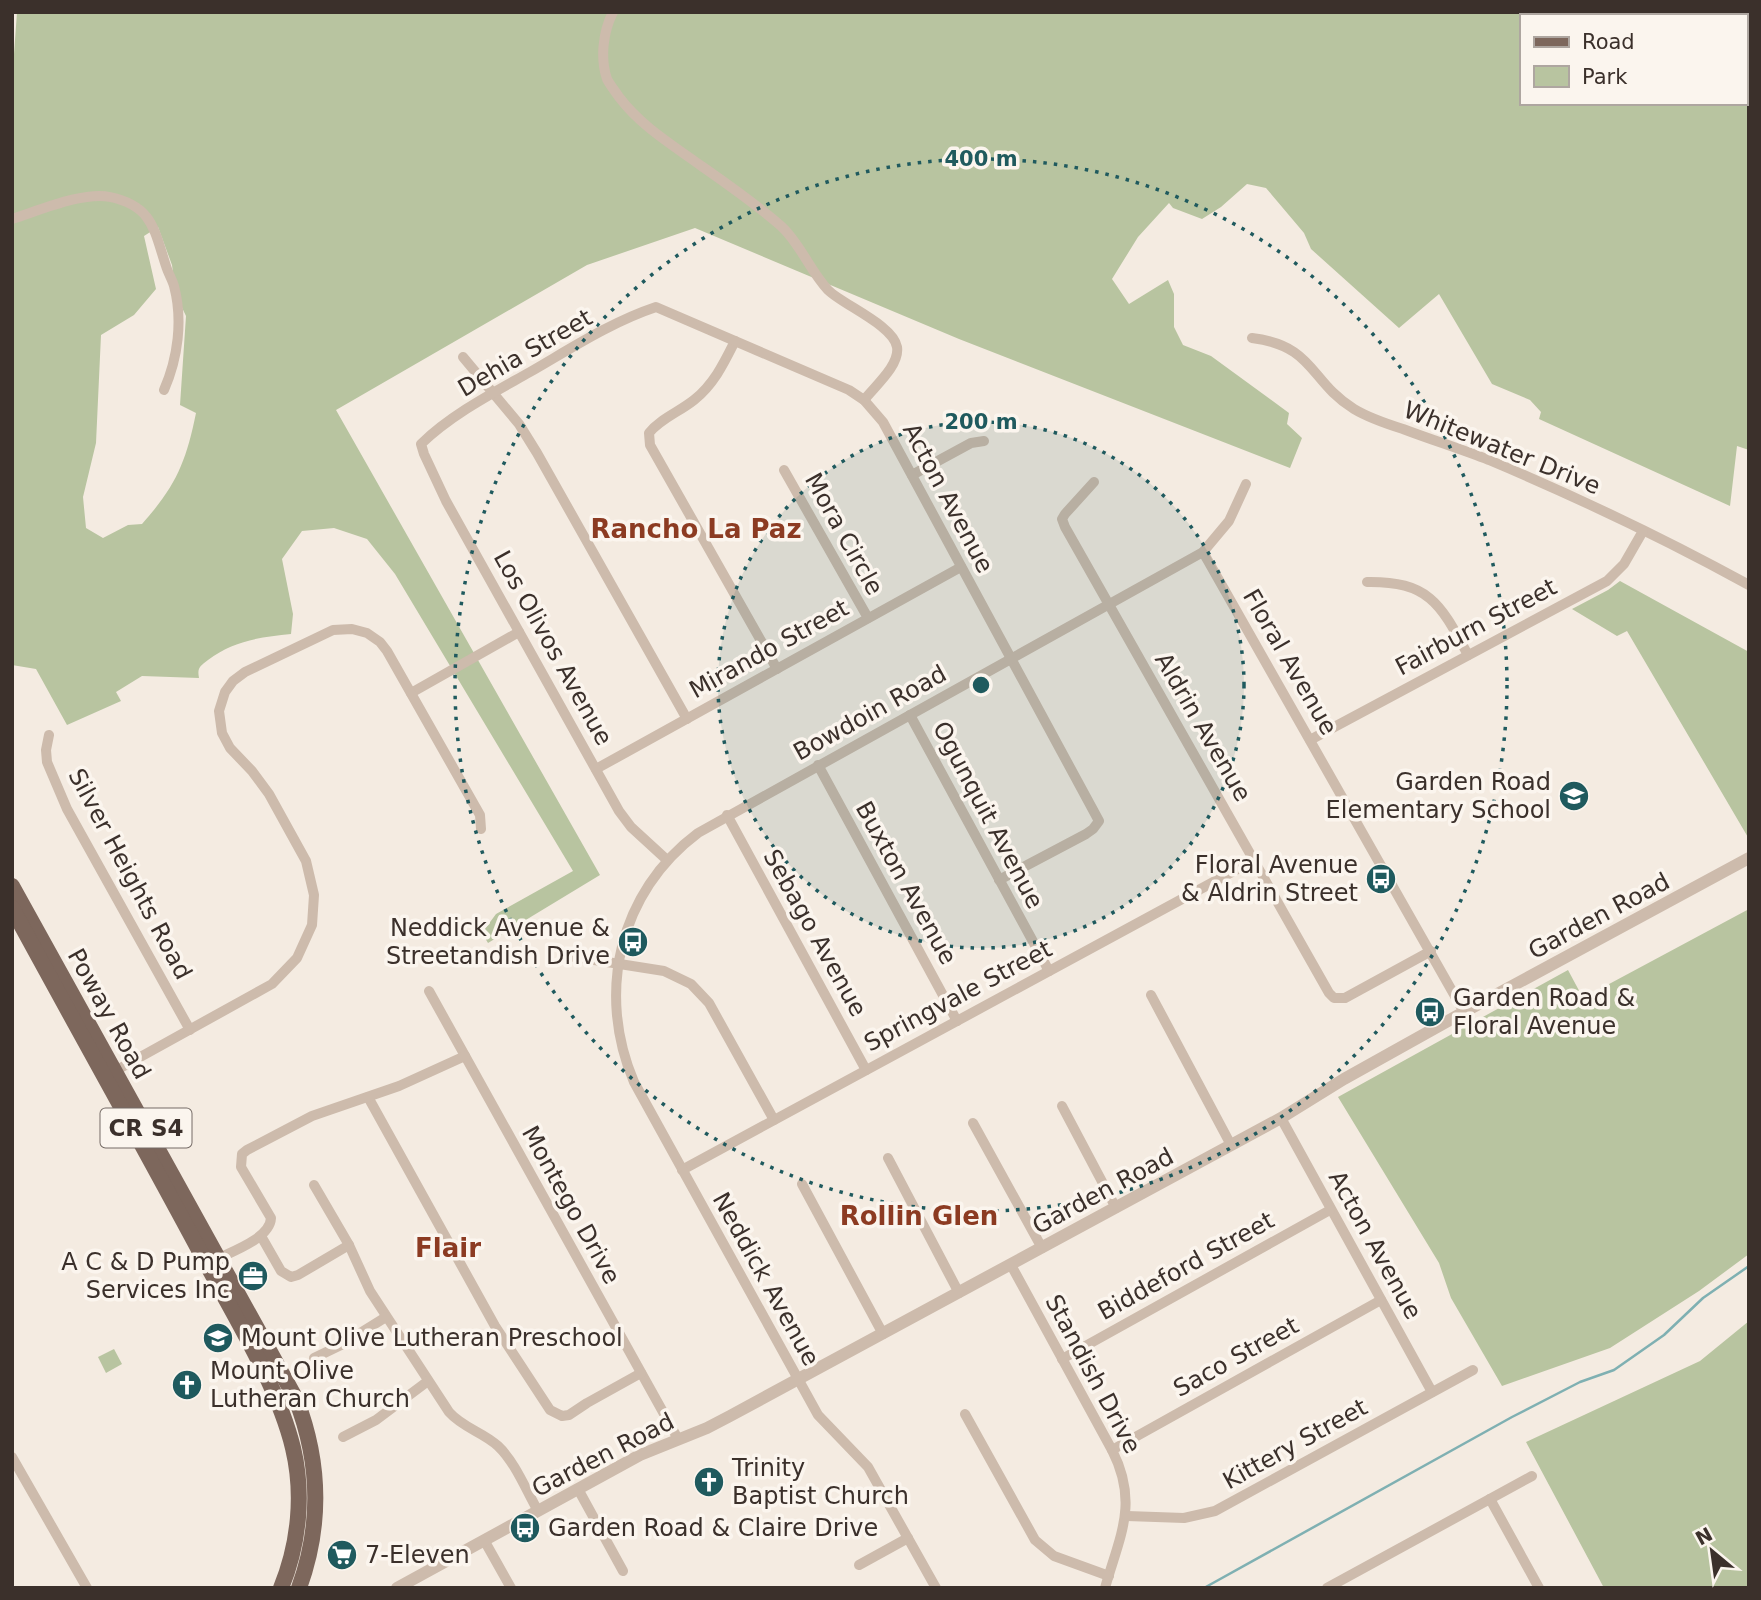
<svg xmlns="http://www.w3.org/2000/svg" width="1761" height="1600" font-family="'DejaVu Sans',sans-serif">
<rect width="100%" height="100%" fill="#f4ebe1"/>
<g fill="#b8c4a0" fill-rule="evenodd">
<path d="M17,12H1749V450L1737,446L1730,506L1539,419L1541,412L1530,400L1492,384L1439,294L1399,328L1311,249L1304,233L1266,188L1247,184L1221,207L1202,219L1173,208L1169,203L1138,237L1112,279L1129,304L1168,280L1174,294V327L1183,345L1211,356L1289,413L1287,424L1302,438L1290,468L959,339L695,228L587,265L336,410L600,875L488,943L482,933L496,914L573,871L395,574L367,539L334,528L302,531L282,559L293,614L291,634C260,637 233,641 208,660C200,666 197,668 199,678L142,676L116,692L121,701L67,725L36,669L12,665V82ZM1521,16H1745V103H1521ZM158,227L172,265L176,295L186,316L180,405L196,413C186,462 176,486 142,524L128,525L103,538L86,528L83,497L96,443L101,335L134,315L156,289L144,236Z"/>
<path d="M1620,581L1749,652V839L1627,631L1617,636L1572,609L1608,590Z"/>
<path d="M1749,909V1254L1699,1291L1610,1348L1502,1386L1451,1298L1439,1263L1338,1097L1568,970L1583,998Z"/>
<path d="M1749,1321V1588H1604L1526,1442L1700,1361Z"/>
<path d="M114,1349L122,1364L106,1373L98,1357Z"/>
</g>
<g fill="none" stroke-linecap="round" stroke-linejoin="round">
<path stroke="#7fb0b2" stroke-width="2.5" d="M1204,1588L1512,1417L1580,1382L1614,1370L1664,1335L1703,1298L1749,1266"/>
<g stroke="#cdbbac" stroke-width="10">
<path d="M613,12C603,32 600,58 607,79C610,85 615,91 619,97C641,126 671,144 700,165C727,184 756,204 781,226C800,243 810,271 828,290C843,305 893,325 897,347C900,365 875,386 864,400"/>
<path d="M12,219C38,211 84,191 110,197C153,206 154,230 166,266C168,273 172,279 174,286C183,320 178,358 164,390"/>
<path d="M1252,338C1315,346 1309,381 1354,409C1369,418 1387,424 1403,429C1432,440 1461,449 1489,460C1577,497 1665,539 1749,585"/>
<path d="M735,341C724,363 714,384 694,400C679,412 660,419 649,433L650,445L777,669"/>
<path d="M463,357L519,424L537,453L687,719"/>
<path d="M784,470L868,618"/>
<path d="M912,475L971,443L984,441"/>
<path d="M1094,482L1065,514L1062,519L1065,527L1329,993L1334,998H1345L1431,951"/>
<path d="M1203,552L1464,1012"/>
<path d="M1367,582C1430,581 1441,605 1468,655"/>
<path d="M411,693L519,632"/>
<path d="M910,715L1049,971"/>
<path d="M49,735L46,750L47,762L67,809L190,1030"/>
<path d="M1310,740L1607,581L1624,564L1643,531"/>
<path d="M818,765L957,1021"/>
<path d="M596,769L961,567"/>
<path d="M727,815L866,1070"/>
<path d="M667,860L631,827L619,811L446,501L424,454L421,444C452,414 493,393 530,372C570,349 611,322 656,307L849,390L864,400L883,422L1099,821L1093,829L1086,834L999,880"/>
<path d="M569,956L664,971L691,984L709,1003L774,1120"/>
<path d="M429,991L678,1439"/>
<path d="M1151,995L1231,1145"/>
<path d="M115,1071L272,984L297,958L312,925L314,895L306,861L269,794L252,771L230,748L222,733L219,711L225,692L233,681L245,672L333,630L352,629L367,633L380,642L387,651L480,815L481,829"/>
<path d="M368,1097L495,1326L550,1410L562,1416L569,1415L587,1403L641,1373"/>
<path d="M1062,1106L1116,1208"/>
<path d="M1281,1118L1432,1392"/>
<path d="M973,1123L1042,1248"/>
<path d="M888,1158L959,1293"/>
<path d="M682,1170L1254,860"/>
<path d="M802,1184L883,1334"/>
<path d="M314,1185L349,1245L370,1291L449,1412C463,1428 483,1432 498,1446C515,1462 526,1490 538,1511"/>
<path d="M261,1236L281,1271L291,1277L298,1275L349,1245"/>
<path d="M213,1261C230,1252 270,1239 271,1218L241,1167L242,1154L247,1150L312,1116L399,1086L465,1056"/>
<path d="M1011,1265L1112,1450C1139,1503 1120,1535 1105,1588"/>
<path d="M314,1358L341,1345L386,1317"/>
<path d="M1062,1359L1330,1210"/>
<path d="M965,1414L1035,1540L1054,1556L1109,1576"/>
<path d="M343,1437L376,1420L428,1381"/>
<path d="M1112,1450L1381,1300"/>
<path d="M12,1457L87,1588"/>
<path d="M578,1489L623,1571"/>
<path d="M1490,1499L1539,1588"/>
<path d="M1127,1516L1184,1518L1215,1511L1473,1370"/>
<path d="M484,1540L511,1588"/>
<path d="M859,1565L908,1538"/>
<path d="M936,1588L868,1467L818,1415L634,1082C596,993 619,892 698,833L1203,552L1229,521L1246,484"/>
<path d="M1327,1588L1532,1476"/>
</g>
<path stroke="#cdbbac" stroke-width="12" d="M397,1588L640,1455L707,1428L730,1416L1281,1118L1344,1079L1464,1012L1749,858"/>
<g stroke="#7d675c" stroke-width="16">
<path d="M12,886L296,1399C320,1461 322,1525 299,1588"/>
<path d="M12,908C76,1026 142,1143 205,1261C235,1317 278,1386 293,1448C304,1494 299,1544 281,1588"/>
</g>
</g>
<circle cx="981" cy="685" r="263" fill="#1f5a5e" fill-opacity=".12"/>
<g fill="none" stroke="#1f5a5e" stroke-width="3.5" stroke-dasharray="3.5 7">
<circle cx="981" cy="685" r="263"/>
<circle cx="981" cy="685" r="526"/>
</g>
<defs>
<g id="school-disc" transform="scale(1.575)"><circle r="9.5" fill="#1f5a5e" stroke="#fbf5ee"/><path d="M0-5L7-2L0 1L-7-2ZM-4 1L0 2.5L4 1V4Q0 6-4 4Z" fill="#fff"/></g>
<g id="bus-disc" transform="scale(1.575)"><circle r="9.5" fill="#1f5a5e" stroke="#fbf5ee"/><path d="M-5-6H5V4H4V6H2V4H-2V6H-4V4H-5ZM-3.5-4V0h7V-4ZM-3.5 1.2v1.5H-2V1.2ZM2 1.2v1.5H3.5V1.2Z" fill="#fff"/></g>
<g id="office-disc" transform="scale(1.575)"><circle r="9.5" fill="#1f5a5e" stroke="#fbf5ee"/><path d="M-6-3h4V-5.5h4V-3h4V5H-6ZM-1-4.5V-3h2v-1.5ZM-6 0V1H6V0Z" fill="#fff"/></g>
<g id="church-disc" transform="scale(1.575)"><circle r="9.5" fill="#1f5a5e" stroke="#fbf5ee"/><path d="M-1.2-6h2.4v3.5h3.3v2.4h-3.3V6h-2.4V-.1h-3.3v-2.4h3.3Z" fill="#fff"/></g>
<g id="supermarket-disc" transform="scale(1.575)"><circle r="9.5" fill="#1f5a5e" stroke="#fbf5ee"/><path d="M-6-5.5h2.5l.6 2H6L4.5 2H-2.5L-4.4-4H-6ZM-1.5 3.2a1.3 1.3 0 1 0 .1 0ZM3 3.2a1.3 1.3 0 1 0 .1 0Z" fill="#fff"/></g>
</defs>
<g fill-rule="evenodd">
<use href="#school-disc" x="1574" y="796"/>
<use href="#bus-disc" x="1381" y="879"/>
<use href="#bus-disc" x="633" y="942"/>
<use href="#bus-disc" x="1430" y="1012"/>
<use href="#office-disc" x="253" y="1276"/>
<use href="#school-disc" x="218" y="1338"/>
<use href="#church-disc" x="187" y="1385"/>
<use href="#church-disc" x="709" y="1482"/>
<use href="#bus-disc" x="525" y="1528"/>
<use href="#supermarket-disc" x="342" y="1555"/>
</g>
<g text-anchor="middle" stroke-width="7" stroke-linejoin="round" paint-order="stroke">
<rect fill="#fbf5ee" stroke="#756b66" stroke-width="2" x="100.5" y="1108.5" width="91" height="39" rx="5"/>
<g font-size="23" font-weight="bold" fill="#3b302b">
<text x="146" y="1136">CR S4</text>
</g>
<g font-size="24" fill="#3b302b" stroke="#fbf5ee">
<text transform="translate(525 353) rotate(-30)" y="8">Dehia Street</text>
<text transform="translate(1502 448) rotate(22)" y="8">Whitewater Drive</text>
<text transform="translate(948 498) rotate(62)" y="8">Acton Avenue</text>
<text transform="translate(844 534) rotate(61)" y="8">Mora Circle</text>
<text transform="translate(1476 627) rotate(-28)" y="8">Fairburn Street</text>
<text transform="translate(553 648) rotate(61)" y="8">Los Olivos Avenue</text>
<text transform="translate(769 649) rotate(-29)" y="8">Mirando Street</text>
<text transform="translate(1290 662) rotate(60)" y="8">Floral Avenue</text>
<text transform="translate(870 713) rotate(-29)" y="8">Bowdoin Road</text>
<text transform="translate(1203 727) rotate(60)" y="8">Aldrin Avenue</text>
<text transform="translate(988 815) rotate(62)" y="8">Ogunquit Avenue</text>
<text transform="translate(130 874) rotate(62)" y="8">Silver Heights Road</text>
<text transform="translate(906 883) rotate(61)" y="8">Buxton Avenue</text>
<text transform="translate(1599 916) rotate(-28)" y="8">Garden Road</text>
<text transform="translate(815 933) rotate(61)" y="8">Sebago Avenue</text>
<text transform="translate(958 996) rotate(-28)" y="8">Springvale Street</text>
<text transform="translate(109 1014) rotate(61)" y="8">Poway Road</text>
<text transform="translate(1103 1191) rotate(-28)" y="8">Garden Road</text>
<text transform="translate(571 1205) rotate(61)" y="8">Montego Drive</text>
<text transform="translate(1375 1245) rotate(61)" y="8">Acton Avenue</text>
<text transform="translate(1186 1266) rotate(-29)" y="8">Biddeford Street</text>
<text transform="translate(766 1279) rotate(61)" y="8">Neddick Avenue</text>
<text transform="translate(1236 1357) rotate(-29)" y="8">Saco Street</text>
<text transform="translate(1093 1374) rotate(62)" y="8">Standish Drive</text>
<text transform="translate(1295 1444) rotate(-29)" y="8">Kittery Street</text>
<text transform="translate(603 1455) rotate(-27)" y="8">Garden Road</text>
</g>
<g font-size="24" fill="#3b302b" stroke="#fbf5ee" text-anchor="start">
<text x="1551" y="790" text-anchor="end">Garden Road<tspan x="1551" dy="28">Elementary School</tspan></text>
<text x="1358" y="873" text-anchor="end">Floral Avenue<tspan x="1358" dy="28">&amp; Aldrin Street</tspan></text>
<text x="610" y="936" text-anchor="end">Neddick Avenue &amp;<tspan x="610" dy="28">Streetandish Drive</tspan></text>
<text x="1453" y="1006">Garden Road &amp;<tspan x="1453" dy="28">Floral Avenue</tspan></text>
<text x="230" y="1270" text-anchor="end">A C &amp; D Pump<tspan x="230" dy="28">Services Inc</tspan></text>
<text x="241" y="1346">Mount Olive Lutheran Preschool</text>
<text x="210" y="1379">Mount Olive<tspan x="210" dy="28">Lutheran Church</tspan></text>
<text x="732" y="1476">Trinity<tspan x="732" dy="28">Baptist Church</tspan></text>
<text x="548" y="1536">Garden Road &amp; Claire Drive</text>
<text x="365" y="1563">7-Eleven</text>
</g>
<g font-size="26" font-weight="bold" fill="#8c3b22" stroke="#fbf5ee">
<text x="696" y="538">Rancho La Paz</text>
<text x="919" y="1225">Rollin Glen</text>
<text x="448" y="1257">Flair</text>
</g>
</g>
<circle cx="981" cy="685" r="10" fill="#1f5a5e" stroke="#fbf5ee" stroke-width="3.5"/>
<g font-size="21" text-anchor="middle" font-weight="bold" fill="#1f5a5e" stroke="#fbf5ee" stroke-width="7" stroke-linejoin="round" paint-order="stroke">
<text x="981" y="166">400 m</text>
<text x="981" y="429">200 m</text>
</g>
<rect width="1761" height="1600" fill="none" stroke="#3b302b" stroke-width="28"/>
<rect x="1520" y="14" width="228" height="91" fill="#fbf5ee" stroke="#aea6a0" stroke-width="2"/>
<rect x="1534" y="37" width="35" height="10" fill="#7d675c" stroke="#aea6a0" stroke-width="2"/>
<text x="1582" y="49" font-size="21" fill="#3b302b">Road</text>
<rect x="1534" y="66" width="35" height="21" fill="#b8c4a0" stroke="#aea6a0" stroke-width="2"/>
<text x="1582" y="84" font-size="21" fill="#3b302b">Park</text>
<g transform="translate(1712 1551) rotate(331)" stroke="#fbf5ee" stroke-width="5" paint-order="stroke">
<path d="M0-5L12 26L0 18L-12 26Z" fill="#3b302b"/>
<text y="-10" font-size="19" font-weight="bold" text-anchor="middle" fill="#3b302b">N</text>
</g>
</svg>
